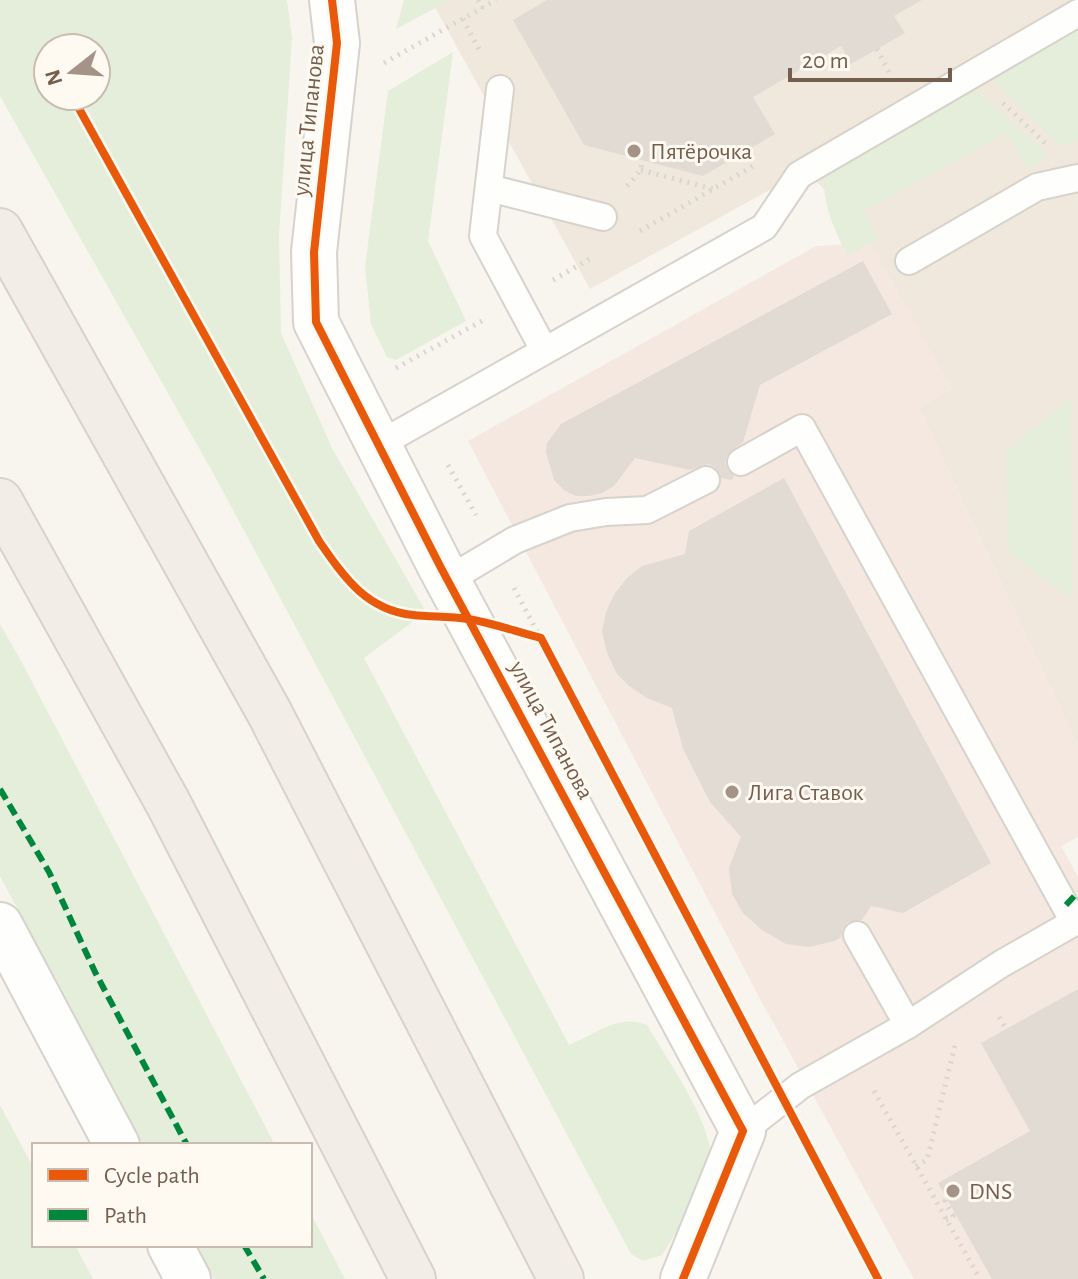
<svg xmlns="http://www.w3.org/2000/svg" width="1078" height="1279" font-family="'Alegreya Sans',sans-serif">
<rect width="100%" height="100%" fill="#f8f5ee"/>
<path fill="#f0e8dc" d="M431,0H1078V746L919,408L952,389L863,232L806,170L590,289Z"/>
<path fill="#f5e8e0" d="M871,243L952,389L919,408L1078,746V837L1061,846L1078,877V1279H914L759,997L468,441L816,246Z"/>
<g fill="#e4eeda" fill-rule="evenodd">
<path d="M0,0H287L292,38L279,235L281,333L332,448L426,612L364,658L569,1045C596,1034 618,1013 647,1025C666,1058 715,1126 711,1163C709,1180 673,1238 662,1255L643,1261L631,1254L217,480L0,96ZM48,48H96V96H48Z"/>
<path d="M404,0H450L396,29Z"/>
<path d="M1078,24V140L1066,146L1054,140L992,80L994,72Z"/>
<path d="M453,52L428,241L466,321L396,360L387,357L371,324L365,267L388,91Z"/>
<path d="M977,90L1045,152L1043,159L1028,170L1007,133L864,211L878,239L848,256C834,229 819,200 826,168Z"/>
<path d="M1071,398L1072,599L1009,553L1006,451Z"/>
<path d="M0,624L20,659L275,1145H143L0,876Z"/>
<path d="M0,1105L34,1169V1245H75L93,1279H0Z"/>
<path d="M310,1212L345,1279H214L196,1245H310Z"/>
</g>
<g fill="#e2dbd3">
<path d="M547,0H922L894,16L905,33L851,64L841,46L753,97L775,134L703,176L584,145L513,20Z"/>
<path d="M863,261L892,314L760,385L743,442L727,455L725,463L728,470L734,476L732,480L721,478L715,467L708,464L690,470L635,458L614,486L602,493L589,496H576L564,490L554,480L546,452L547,443L561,424Z"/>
<path d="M784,478L991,863L903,913L871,906L862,920L848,922L843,928L841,937L835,941L809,947L786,944L762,930L743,913L732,894L729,868L741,837L710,802L683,749L672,708L647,698L629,686L617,674L607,653L602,632L606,612L615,593L628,577L642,566L685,554L689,531Z"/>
<path d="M1078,989V1279H992L938,1183L1030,1131L981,1043Z"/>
</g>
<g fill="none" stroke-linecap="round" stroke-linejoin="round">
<g stroke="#d7d2cc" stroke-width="30">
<g id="service">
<path d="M500,89L483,236L544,350"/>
<path d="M489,188L603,217"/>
<path d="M909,261L1037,187L1078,178"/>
<path d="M378,445L764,227L799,175L1078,13"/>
<path d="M741,462L802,428L1074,922"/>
<path d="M448,580L515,540L570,518L606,512L647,510L706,480"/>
<path d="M857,935L908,1025"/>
<path d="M743,1131L800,1086L908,1025L1001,964L1078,920"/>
</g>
</g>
<g stroke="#d7d2cc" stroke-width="48">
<g id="minor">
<path d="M332,0L337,43L314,252L316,322L440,566L743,1131L683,1279"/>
<path d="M0,925L117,1145"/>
<path d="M170,1245L188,1279"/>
</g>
</g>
<g stroke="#d9d1cb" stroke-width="48">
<g id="primary">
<path d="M0,231L269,712L561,1279"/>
<path d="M0,501L168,803L413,1279"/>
</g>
</g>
<g stroke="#dad5cf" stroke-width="5" stroke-dasharray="2 6" stroke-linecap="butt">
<path d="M478,0L483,8"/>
<path d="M463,19L481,53"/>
<path d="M877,49L891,76"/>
<path d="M384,63L496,0"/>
<path d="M1003,103L1045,143"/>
<path d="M641,170L713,189"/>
<path d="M627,186L641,170L642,160"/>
<path d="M640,231L753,166"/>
<path d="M553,280L593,257"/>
<path d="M396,368L482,321"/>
<path d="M448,465L476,515"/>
<path d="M514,588L590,731"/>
<path d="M999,1017L1006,1029"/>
<path d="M874,1091L980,1279"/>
<path d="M804,1136L878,1279"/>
<path d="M916,1166L927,1160L955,1045"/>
<path d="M946,1220L953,1216L945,1201L947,1199"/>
</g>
<use href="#service" stroke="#fefefc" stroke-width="26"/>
<use href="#minor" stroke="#fefefc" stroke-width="44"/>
<use href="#primary" stroke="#f2eee7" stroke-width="44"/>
<g stroke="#00873e" stroke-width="6" stroke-dasharray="12 6" stroke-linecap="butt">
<path d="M0,789L49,872L95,972L187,1145"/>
<path d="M1066,905L1078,892"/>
<path d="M244,1245L264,1279"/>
</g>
<g stroke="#fefaf1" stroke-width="13">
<g id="cycleway">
<path d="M332,0L337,43L314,252L316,322L440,566L743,1131L683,1279"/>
<path d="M72,96L319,541C344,577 366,610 413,615C431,617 450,616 468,619C493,623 517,632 541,638L878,1279"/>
</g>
</g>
<use href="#cycleway" stroke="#e8590c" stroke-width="8"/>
</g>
<g fill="#a49386" stroke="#fefaf1" stroke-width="3">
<circle cx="634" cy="151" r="8"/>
<circle cx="732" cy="792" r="8"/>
<circle cx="953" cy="1191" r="8"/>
</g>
<g text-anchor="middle" stroke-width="6" stroke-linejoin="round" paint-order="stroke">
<g font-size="24" fill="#765e4e" stroke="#fefaf1">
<text transform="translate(308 120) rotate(-84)" y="8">улица Типанова</text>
<text transform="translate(552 730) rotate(62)" y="8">улица Типанова</text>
</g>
<g font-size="24" fill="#765e4e" stroke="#fefaf1" text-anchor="start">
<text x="650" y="159">Пятёрочка</text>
<text x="748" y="800">Лига Ставок</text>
<text x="969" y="1199">DNS</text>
</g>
</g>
<rect x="32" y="1143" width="280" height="104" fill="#fefaf1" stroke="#c8bcb0" stroke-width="2"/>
<rect x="48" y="1169" width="40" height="12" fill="#e8590c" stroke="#c8bcb0" stroke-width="2"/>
<text x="104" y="1183" font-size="24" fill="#765e4e">Cycle path</text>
<rect x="48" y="1209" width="40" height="12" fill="#00873e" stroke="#c8bcb0" stroke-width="2"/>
<text x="104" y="1223" font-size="24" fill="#765e4e">Path</text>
<g transform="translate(72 72) rotate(253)"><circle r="38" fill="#fefaf1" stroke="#c8bcb0" stroke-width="2"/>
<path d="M0-6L14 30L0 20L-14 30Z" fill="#a49386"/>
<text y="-12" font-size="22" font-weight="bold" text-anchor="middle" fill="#765e4e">N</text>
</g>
<path d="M790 68v12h160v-12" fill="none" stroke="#765e4e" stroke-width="4"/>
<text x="802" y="68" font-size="24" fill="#765e4e" stroke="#fefaf1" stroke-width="6" paint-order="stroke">20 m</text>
</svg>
